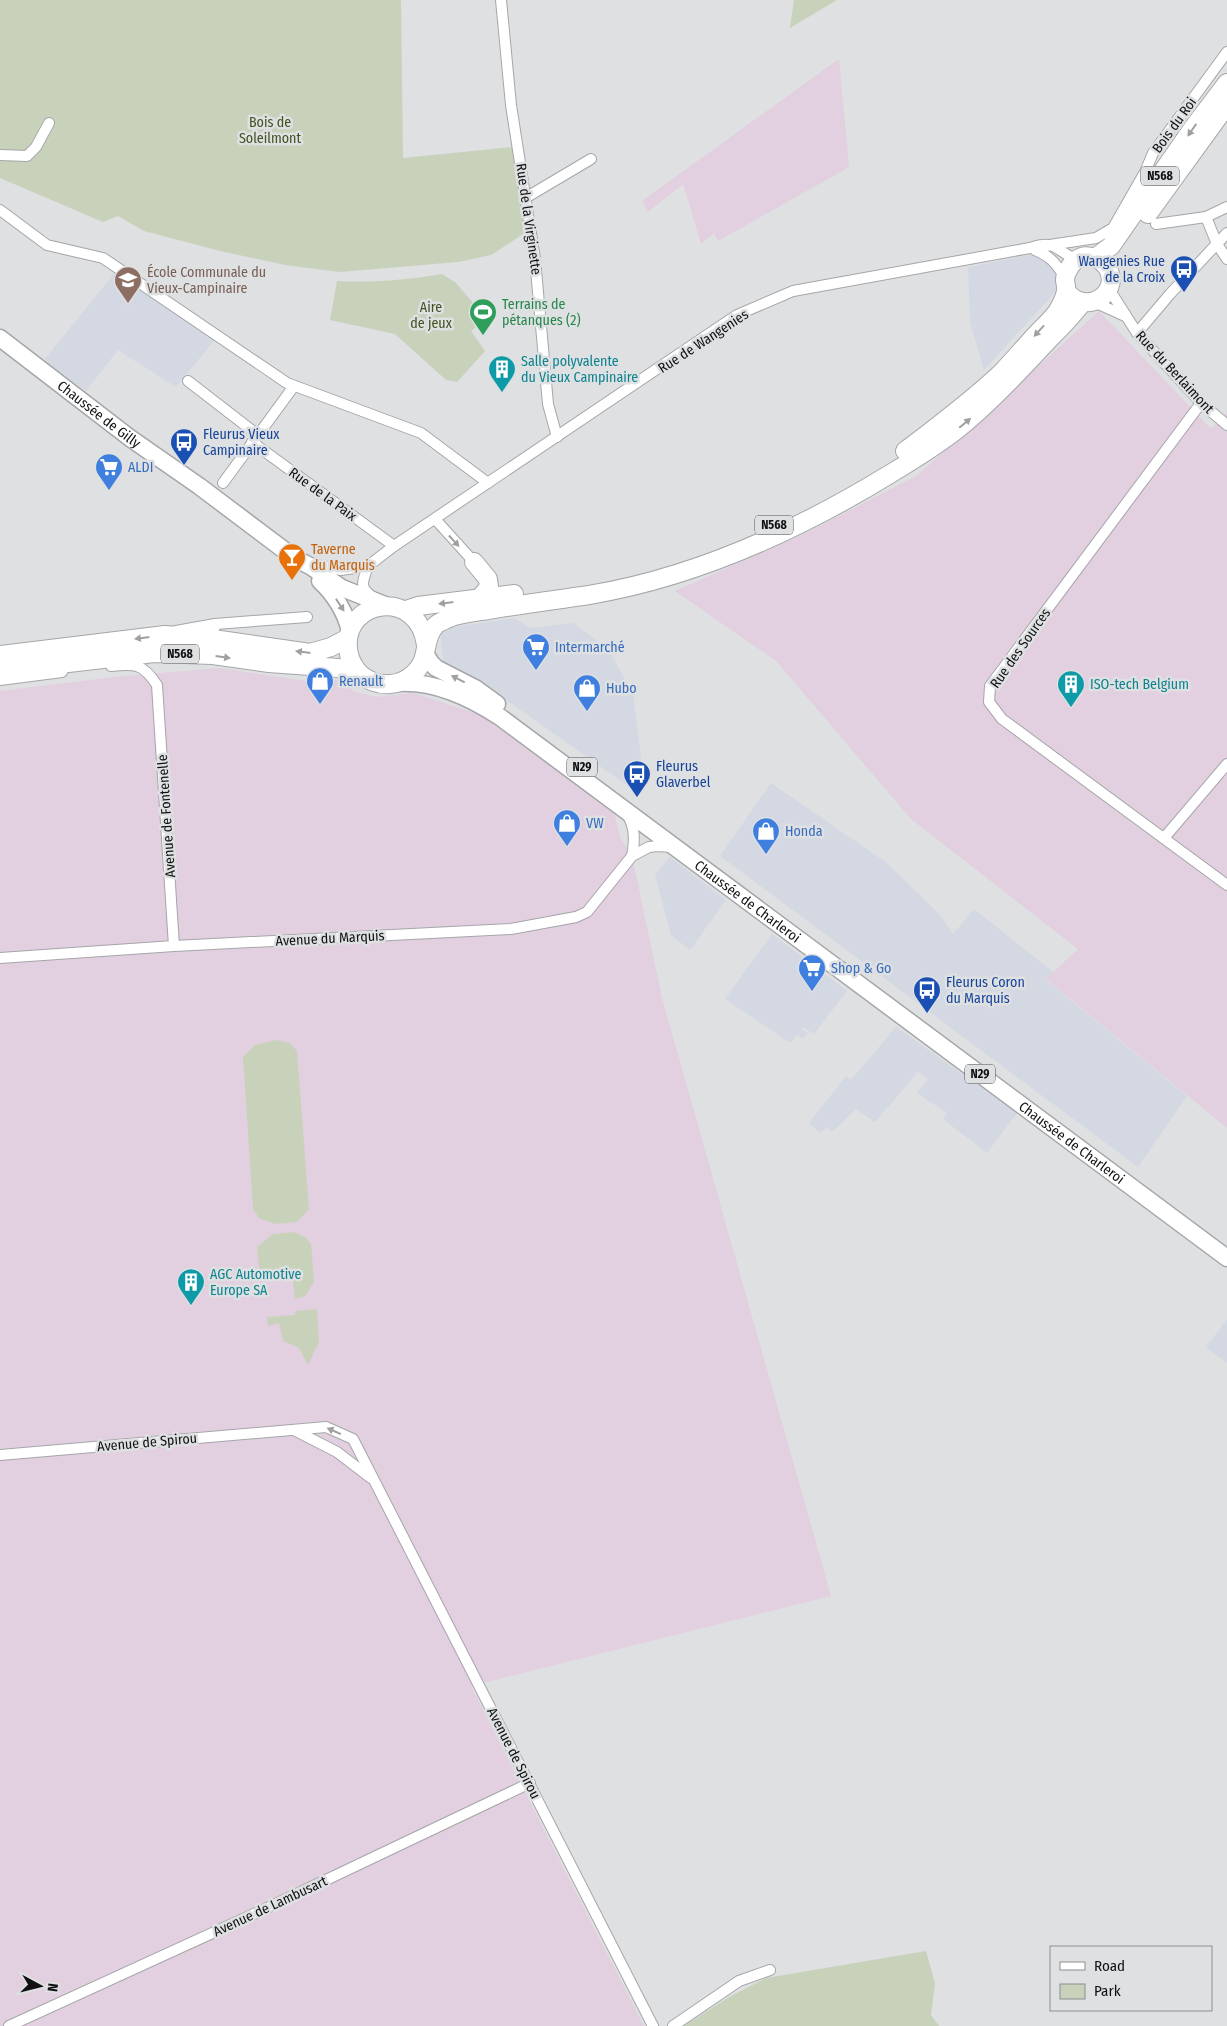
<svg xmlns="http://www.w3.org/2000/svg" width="1227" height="2026" font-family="'Fira Sans Condensed',sans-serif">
<rect width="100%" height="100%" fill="#dee0e2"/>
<g fill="#d4d8e2">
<path d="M1034,254L1054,266L1058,289L984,370L970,322L968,267Z"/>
<path d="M117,270L217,337L176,387L118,350L86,391L44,360Z"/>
<path d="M515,618L530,628L573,623L608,649L633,693L645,789L635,791L512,704L443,665L440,629Z"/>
<path d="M771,783L887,863L940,915L953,934L974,909L1053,972L1046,980L1187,1096L1138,1167L720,856Z"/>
<path d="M670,857L726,900L690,950L671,935L655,875Z"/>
<path d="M772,934L847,991L814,1034L803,1027L802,1029L808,1033L803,1039L797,1035L791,1042L787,1041L725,999Z"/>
<path d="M896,1027L1017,1113L987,1153L943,1119L947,1113L917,1093L928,1079L918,1072L875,1122L856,1109L832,1132L827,1127L820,1133L809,1123L846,1076L851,1080Z"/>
<path d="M1227,1319V1363L1206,1347Z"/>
</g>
<g fill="#e2cfe0">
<path d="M839,59L849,167L718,241L714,233L701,244L683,184L648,212L642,201Z"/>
<path d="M1099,311L1211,429L1227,413V1128L1046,979L1078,949L911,819L776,661L675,591L802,535L918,475Z"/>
<path d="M220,668L312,682L337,680L356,692L377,697L413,693L487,717L614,812L620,837L632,856L662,998L831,1596L471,1686L644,2026H0V691L114,677Z"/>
</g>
<g fill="#c8d2bb">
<path d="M0,0H401L403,158L512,147L528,231L491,255L458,262L339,272L285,265L220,251L144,231L118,216L103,222L0,178Z"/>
<path d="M794,0H837L790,28Z"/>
<path d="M442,274L455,282L486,318L471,331L485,351L457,382L446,380L395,334L330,320L337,281C373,283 406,280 442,274Z"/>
<path d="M277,1040L290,1043L297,1051L309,1209L297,1222L275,1224L259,1218L253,1209L243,1057L255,1045Z"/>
<path d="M294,1232L305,1237L311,1244L314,1282L305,1296L295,1299L292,1273L260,1276L257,1247L273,1234Z"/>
<path d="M317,1309L319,1342L308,1365L299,1348L283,1341L279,1323L268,1326L267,1317L294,1315L296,1311Z"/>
<path d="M926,1951L935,1983L931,2015L939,2026H684L729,1997L766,1978Z"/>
</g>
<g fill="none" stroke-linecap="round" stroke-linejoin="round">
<g stroke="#a5a6a9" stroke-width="12">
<g id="minor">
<path d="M501,0L511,105L535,259L548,404L557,437"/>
<path d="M0,155L27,156L36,147L49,123"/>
<path d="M527,197L591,159"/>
<path d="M0,210L47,245L103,258L287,383L421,433L488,483"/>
<path d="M1206,217L1217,244L1227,259"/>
<path d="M1156,224L1206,217L1227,207"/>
<path d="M1035,250C1050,256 1057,264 1065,278"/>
<path d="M1040,252L1044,247L1050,245L1096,238L1113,228L1145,172L1153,153L1227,52"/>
<path d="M1109,289L1137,333L1201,403L1227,425"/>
<path d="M1094,302L1125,316"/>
<path d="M1137,333L1170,294L1227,233"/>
<path d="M188,381L258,435"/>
<path d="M1201,403L990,686L989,702L1002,719L1227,885"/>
<path d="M252,442L394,546"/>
<path d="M223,483L294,386"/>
<path d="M435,519L474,562"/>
<path d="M313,564L341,570L368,566L394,546L737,315L793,291L1030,248C1057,239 1055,251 1076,259"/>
<path d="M368,566C363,581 358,587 373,597"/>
<path d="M215,624L307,617"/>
<path d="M176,631L215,624L214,630"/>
<path d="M111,666C136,663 143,664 157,685L174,946"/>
<path d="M0,680L62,672"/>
<path d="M627,814C635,827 635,840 632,856"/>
<path d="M1164,838L1227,764"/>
<path d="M0,958L174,946L511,929L576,917L587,912L632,856L649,847L658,846L671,847"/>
<path d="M294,1430L337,1452L371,1478"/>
<path d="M0,1455L326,1427L353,1439L653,2026"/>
<path d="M9,2026L265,1909L530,1783"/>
<path d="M673,2026L739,1981L770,1970"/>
</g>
</g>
<g stroke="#a5a6a9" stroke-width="19">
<g id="primary">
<path id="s1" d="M0,338L130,438L199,486L296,559L310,566L342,588L385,605"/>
<path d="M320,581C335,595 345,611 350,631"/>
<path d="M425,653L431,663L436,668L475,688L497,704"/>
<path id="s2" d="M398,683C435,681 469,697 500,717L1227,1258"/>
</g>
</g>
<g stroke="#a5a6a9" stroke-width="20">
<g id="trunk">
<path d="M1148,214L1227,105"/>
<path d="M1096,257L1111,246L1193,128L1227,83"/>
<path d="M905,451C938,426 970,402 1000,374C1011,363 1021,351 1031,340C1039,331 1049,322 1057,312C1060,307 1065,297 1066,291C1067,287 1065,283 1065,280C1065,273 1071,264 1076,260C1086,252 1102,258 1108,269C1121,293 1086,317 1066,291"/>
<path d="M474,562L488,579L489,587L479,599"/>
<path d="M406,610L418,606L514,594"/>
<path d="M426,645C418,587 343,599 348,649C349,659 354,668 361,675C369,681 379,685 390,684C407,683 422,670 425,653C427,644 428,632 436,625C439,622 445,620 449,618C462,613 476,612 489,610C522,604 556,600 589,595C697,577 797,531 890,474C915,459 943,442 965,423C992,400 1017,374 1041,348C1055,333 1070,319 1082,303"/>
<path d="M0,655L165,635L213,639L310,653L331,647L348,638"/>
<path d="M0,671L154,653L213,655L269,663L338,668L360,674"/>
</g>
</g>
<use href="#minor" stroke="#fff" stroke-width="10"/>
<use href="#primary" stroke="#fff" stroke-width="16"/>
<use href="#trunk" stroke="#fff" stroke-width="18"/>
</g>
<defs><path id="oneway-solid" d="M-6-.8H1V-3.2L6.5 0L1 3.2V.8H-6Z" transform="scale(1.25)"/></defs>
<g fill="#9fa0a0">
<use href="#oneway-solid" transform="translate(1192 130) rotate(125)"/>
<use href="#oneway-solid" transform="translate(1039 331) rotate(132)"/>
<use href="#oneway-solid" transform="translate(965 423) rotate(-40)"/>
<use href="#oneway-solid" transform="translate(454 541) rotate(47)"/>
<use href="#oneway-solid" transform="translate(446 603) rotate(173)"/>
<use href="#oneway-solid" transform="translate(340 605) rotate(57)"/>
<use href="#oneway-solid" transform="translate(142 638) rotate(173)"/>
<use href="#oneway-solid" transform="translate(303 652) rotate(-173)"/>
<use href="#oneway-solid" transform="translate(223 657) rotate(8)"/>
<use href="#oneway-solid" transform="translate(458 679) rotate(-153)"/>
<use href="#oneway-solid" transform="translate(334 1431) rotate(-156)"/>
</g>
<defs>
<g id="bus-pin" transform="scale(1.4375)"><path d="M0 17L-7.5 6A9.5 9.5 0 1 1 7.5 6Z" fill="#1a4fb4" stroke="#dee0e2"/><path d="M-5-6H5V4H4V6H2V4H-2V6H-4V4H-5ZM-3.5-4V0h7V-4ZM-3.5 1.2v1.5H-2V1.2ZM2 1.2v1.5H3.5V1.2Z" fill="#fff"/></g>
<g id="school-pin" transform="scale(1.4375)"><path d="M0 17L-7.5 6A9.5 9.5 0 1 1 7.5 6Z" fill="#8d6e63" stroke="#dee0e2"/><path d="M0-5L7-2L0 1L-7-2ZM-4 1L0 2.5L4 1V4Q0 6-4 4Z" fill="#fff"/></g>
<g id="stadium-pin" transform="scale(1.4375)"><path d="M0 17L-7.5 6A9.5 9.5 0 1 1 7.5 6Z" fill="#2e9e5b" stroke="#dee0e2"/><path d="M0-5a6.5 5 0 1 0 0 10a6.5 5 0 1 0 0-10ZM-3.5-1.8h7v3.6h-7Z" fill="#fff"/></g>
<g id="building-pin" transform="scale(1.4375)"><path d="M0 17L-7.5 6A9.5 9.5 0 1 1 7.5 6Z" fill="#0f9aa8" stroke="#dee0e2"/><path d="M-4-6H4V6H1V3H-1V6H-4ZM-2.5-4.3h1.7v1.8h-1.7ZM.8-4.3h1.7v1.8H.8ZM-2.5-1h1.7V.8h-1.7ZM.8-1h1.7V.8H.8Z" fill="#fff"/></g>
<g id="supermarket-pin" transform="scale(1.4375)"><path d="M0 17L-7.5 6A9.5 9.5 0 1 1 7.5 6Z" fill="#3f7fe0" stroke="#dee0e2"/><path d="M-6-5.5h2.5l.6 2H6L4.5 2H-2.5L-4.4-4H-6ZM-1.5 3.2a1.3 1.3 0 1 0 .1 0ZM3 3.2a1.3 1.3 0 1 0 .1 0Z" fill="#fff"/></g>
<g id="bar-pin" transform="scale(1.4375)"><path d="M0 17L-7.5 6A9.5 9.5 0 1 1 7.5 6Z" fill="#e8710a" stroke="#dee0e2"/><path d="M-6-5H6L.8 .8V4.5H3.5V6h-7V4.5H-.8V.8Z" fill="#fff"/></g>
<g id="shop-pin" transform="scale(1.4375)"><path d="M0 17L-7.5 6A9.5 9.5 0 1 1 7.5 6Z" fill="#3f7fe0" stroke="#dee0e2"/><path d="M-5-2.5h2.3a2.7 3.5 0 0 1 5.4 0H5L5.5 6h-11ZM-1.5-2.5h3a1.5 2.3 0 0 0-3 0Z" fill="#fff"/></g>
</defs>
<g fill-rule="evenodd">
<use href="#bus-pin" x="1184" y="269"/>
<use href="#school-pin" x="128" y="280"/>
<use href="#stadium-pin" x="483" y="312"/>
<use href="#building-pin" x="502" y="369"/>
<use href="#bus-pin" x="184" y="442"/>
<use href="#supermarket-pin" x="109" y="467"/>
<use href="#bar-pin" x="292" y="557"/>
<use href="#supermarket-pin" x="536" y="647"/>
<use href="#shop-pin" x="320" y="681"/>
<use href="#building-pin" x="1071" y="684"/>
<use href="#shop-pin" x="587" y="688"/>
<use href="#bus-pin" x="637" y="774"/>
<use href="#shop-pin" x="567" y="823"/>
<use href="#shop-pin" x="766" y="831"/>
<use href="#supermarket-pin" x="812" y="968"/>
<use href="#bus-pin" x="927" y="990"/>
<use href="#building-pin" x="191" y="1282"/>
</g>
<g text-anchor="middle" stroke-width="5" stroke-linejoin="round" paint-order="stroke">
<g fill="#dee0e2" stroke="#4e4f50" stroke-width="1">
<rect x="1141" y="166.5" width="38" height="19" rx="4"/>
<rect x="755" y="515.5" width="38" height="19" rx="4"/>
<rect x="161" y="644.5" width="38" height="19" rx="4"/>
<rect x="567" y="757.5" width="30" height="19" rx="4"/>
<rect x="965" y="1064.5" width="30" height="19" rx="4"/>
</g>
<g font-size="12" font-weight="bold" fill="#101112">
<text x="1160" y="180">N568</text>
<text x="774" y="529">N568</text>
<text x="180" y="658">N568</text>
<text x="582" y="771">N29</text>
<text x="980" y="1078">N29</text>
</g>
<g font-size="14" fill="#405320" stroke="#dee0e2">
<text x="270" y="127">Bois de<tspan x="270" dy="16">Soleilmont</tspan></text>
<text x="431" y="312">Aire<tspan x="431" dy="16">de jeux</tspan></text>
</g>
<g font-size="14" fill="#101112" stroke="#dee0e2">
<text transform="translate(1174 125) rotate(-54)" y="5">Bois du Roi</text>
<text transform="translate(529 219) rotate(82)" y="5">Rue de la Virginette</text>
<text transform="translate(703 341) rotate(-33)" y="5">Rue de Wangenies</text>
<text transform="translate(1175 372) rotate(47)" y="5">Rue du Berlaimont</text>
<text dy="5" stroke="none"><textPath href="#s1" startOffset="125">Chaussée de Gilly</textPath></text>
<text transform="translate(323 494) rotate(36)" y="5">Rue de la Paix</text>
<text transform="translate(1020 648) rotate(-55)" y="5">Rue des Sources</text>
<text transform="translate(166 816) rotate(-94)" y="5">Avenue de Fontenelle</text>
<text dy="5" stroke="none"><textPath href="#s2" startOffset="418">Chaussée de Charleroi</textPath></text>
<text transform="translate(330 938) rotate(-3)" y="5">Avenue du Marquis</text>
<text dy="5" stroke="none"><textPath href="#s2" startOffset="822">Chaussée de Charleroi</textPath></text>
<text transform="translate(147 1442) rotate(-5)" y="5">Avenue de Spirou</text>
<text transform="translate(514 1753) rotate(63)" y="5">Avenue de Spirou</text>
<text transform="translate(270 1906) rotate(-25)" y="5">Avenue de Lambusart</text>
</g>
<g font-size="14" fill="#164399" stroke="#dee0e2" text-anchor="start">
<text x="1165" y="266" text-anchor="end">Wangenies Rue<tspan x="1165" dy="16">de la Croix</tspan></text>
<text x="203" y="439">Fleurus Vieux<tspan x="203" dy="16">Campinaire</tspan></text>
<text x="656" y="771">Fleurus<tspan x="656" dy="16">Glaverbel</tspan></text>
<text x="946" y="987">Fleurus Coron<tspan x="946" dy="16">du Marquis</tspan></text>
</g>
<g font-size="14" fill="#785e54" stroke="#dee0e2" text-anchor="start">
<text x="147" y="277">École Communale du<tspan x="147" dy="16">Vieux-Campinaire</tspan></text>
</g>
<g font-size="14" fill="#27864d" stroke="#dee0e2" text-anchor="start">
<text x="502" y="309">Terrains de<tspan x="502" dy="16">pétanques (2)</tspan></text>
</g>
<g font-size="14" fill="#0d838f" stroke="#dee0e2" text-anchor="start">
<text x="521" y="366">Salle polyvalente<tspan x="521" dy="16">du Vieux Campinaire</tspan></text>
<text x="1090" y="689">ISO-tech Belgium</text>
<text x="210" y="1279">AGC Automotive<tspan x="210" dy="16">Europe SA</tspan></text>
</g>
<g font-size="14" fill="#366cbe" stroke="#dee0e2" text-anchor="start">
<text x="128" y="472">ALDI</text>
<text x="555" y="652">Intermarché</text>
<text x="339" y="686">Renault</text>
<text x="606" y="693">Hubo</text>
<text x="586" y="828">VW</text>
<text x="785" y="836">Honda</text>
<text x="831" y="973">Shop &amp; Go</text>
</g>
<g font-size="14" fill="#c56008" stroke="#dee0e2" text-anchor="start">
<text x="311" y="554">Taverne<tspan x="311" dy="16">du Marquis</tspan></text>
</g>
</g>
<rect x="1050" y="1946" width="162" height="65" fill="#dee0e2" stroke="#8c8d8f"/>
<rect x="1060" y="1962" width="25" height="8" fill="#ffffff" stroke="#8c8d8f"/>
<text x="1094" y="1971" font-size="15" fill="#101112">Road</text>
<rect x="1060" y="1984" width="25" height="15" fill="#c8d2bb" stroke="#8c8d8f"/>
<text x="1094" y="1996" font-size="15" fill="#101112">Park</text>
<g transform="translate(40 1986) rotate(97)" stroke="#dee0e2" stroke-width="4" paint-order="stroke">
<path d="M0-4L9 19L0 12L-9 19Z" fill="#101112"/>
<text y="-8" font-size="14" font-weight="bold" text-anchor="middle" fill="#101112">N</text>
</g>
</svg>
